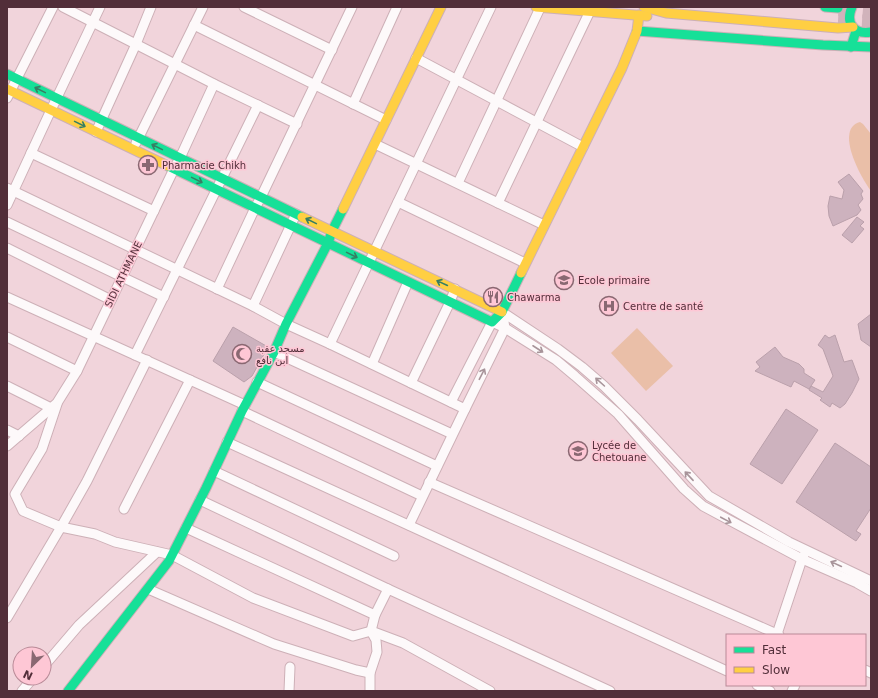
<svg xmlns="http://www.w3.org/2000/svg" width="878" height="698" font-family="'DejaVu Sans','Noto Naskh Arabic',sans-serif">
<rect width="100%" height="100%" fill="#f1d4db"/>
<g fill="#eabfa8">
<path d="M860,122L863,124L871,134V191C861,178 834,129 860,122Z"/>
<path d="M637,328L673,366L646,391L611,353Z"/>
</g>
<g fill="#cdb2be" stroke="#baa0ab">
<path d="M849,174L863,191L861,194L863,199L858,205L861,210L857,215L833,226L829,216L828,206L830,196L842,199L844,190L838,182Z"/>
<path d="M857,217L864,222L860,226L864,229L852,243L842,235Z"/>
<path d="M871,314V347L861,340L858,324Z"/>
<path d="M233,327L268,347L252,376L244,382L213,361Z"/>
<path d="M825,335L829,338L835,335L844,362L852,360L859,379L852,393L845,404L840,408L832,403L830,407L820,400L822,398L809,390L811,386L823,392L833,376L823,349L818,345Z"/>
<path d="M775,347L783,357L799,364L804,369V373L815,380L809,389L794,381L791,387L755,371L760,367L756,362Z"/>
<path d="M786,409L818,430L782,484L750,464Z"/>
<path d="M835,443L871,467V508L856,531L861,534L856,541L796,502Z"/>
</g>
<g fill="none" stroke-linecap="round" stroke-linejoin="round">
<g stroke="#d1b3bb" stroke-width="16" stroke-dasharray="16 8" stroke-linecap="butt">
<path d="M839,8L871,11"/>
<path d="M838,21L871,23"/>
</g>
<g stroke="#cdb0b7" stroke-width="11">
<g id="street">
<path d="M63,7L214,84L297,124"/>
<path d="M244,7L332,50"/>
<path d="M194,25L386,120"/>
<path d="M416,58L583,147"/>
<path d="M7,98L53,7"/>
<path d="M353,104L397,7"/>
<path d="M96,132L136,44L151,7"/>
<path d="M136,143L203,7"/>
<path d="M375,144L544,225"/>
<path d="M31,153L154,211"/>
<path d="M458,183L540,8"/>
<path d="M7,188L253,306L286,324L330,344L465,409L409,525"/>
<path d="M398,202L525,263"/>
<path d="M498,203L590,11"/>
<path d="M7,205L51,110L100,7"/>
<path d="M7,222L164,297"/>
<path d="M7,248L111,300"/>
<path d="M217,289L255,208L261,197L352,7"/>
<path d="M7,297L245,405"/>
<path d="M253,306L296,214"/>
<path d="M502,312L558,349L582,367L604,386L638,420L709,496L789,542L871,581"/>
<path d="M7,337L77,371"/>
<path d="M330,344L491,7"/>
<path d="M274,352L452,434"/>
<path d="M135,355L258,105"/>
<path d="M372,364L408,282"/>
<path d="M257,382L437,466"/>
<path d="M411,383L450,302L455,289"/>
<path d="M7,386L51,408"/>
<path d="M451,402L492,322L505,328L556,360L575,376L618,414L684,489L703,506L802,559L857,583L871,591"/>
<path d="M57,404L42,449L15,494L23,511L61,527L87,481L147,360"/>
<path d="M465,409L505,328L504,322"/>
<path d="M242,411L422,496"/>
<path d="M7,430L19,436"/>
<path d="M227,442L727,671"/>
<path d="M7,446L57,403L77,371L174,169L180,158L214,84"/>
<path d="M214,471L394,556"/>
<path d="M429,482L777,634"/>
<path d="M200,500L388,589"/>
<path d="M124,509L190,380"/>
<path d="M186,528L375,615"/>
<path d="M148,589L274,644L356,670L370,673"/>
<path d="M7,618L61,527L95,534L115,542L172,555L253,598L353,636L371,631L403,643L490,691"/>
<path d="M779,635L777,634L802,559L804,555"/>
<path d="M44,666L79,625L157,552"/>
<path d="M865,670L871,673"/>
<path d="M757,685L770,691"/>
<path d="M22,691L33,678"/>
<path d="M289,691L290,667"/>
<path d="M370,691V673L377,652L376,640L371,631L375,615L388,589L610,691"/>
<path d="M792,691L795,685"/>
</g>
</g>
<g stroke="#cdb0b7" stroke-width="11">
<g id="fast">
<path d="M825,7L838,8"/>
<path d="M852,7C845,23 854,35 871,32"/>
<path d="M637,31L823,45L871,47"/>
<path d="M851,47L856,31"/>
<path d="M7,74L302,217"/>
<path d="M168,166L492,322L502,312L521,273"/>
<path d="M68,691L169,561L206,488L242,411L274,352L286,324L328,243L332,231L343,209"/>
</g>
</g>
<g stroke="#cdb0b7" stroke-width="11">
<g id="slow">
<path d="M536,7L647,16"/>
<path d="M644,7L666,13L838,28L853,27"/>
<path d="M7,89L168,166"/>
<path d="M343,209L441,7"/>
<path d="M302,217L502,312"/>
<path d="M521,273L622,68L637,31L639,15"/>
</g>
</g>
<use href="#street" stroke="#fdf9fa" stroke-width="9"/>
<use href="#fast" stroke="#16e098" stroke-width="9"/>
<use href="#slow" stroke="#ffcf43" stroke-width="9"/>
</g>
<defs><path id="oneway-shaft" d="M-6 0H5M1.5-3L5.5 0L1.5 3" fill="none" stroke-width="1.6" stroke-linecap="round" stroke-linejoin="round"/></defs>
<g stroke="#377e64">
<use href="#oneway-shaft" transform="translate(40 90) rotate(-154)"/>
<use href="#oneway-shaft" transform="translate(80 124) rotate(26)"/>
<use href="#oneway-shaft" transform="translate(157 147) rotate(-154)"/>
<use href="#oneway-shaft" transform="translate(197 180) rotate(26)"/>
<use href="#oneway-shaft" transform="translate(311 221) rotate(-154)"/>
<use href="#oneway-shaft" transform="translate(352 255) rotate(26)"/>
<use href="#oneway-shaft" transform="translate(442 283) rotate(-155)"/>
</g>
<g stroke="#a8949a">
<use href="#oneway-shaft" transform="translate(538 349) rotate(33)"/>
<use href="#oneway-shaft" transform="translate(482 374) rotate(-63)"/>
<use href="#oneway-shaft" transform="translate(600 382) rotate(-138)"/>
<use href="#oneway-shaft" transform="translate(689 476) rotate(-133)"/>
<use href="#oneway-shaft" transform="translate(726 520) rotate(28)"/>
<use href="#oneway-shaft" transform="translate(836 564) rotate(-155)"/>
</g>
<defs>
<g id="pharmacy-ring" transform="scale(1)"><circle r="9.5" fill="#fec7d5" stroke="#8a6872" stroke-width="1.5"/><path d="M-2-6h4v4h4v4h-4v4h-4v-4h-4v-4h4Z" fill="#8a6872"/></g>
<g id="school-ring" transform="scale(1)"><circle r="9.5" fill="#fec7d5" stroke="#8a6872" stroke-width="1.5"/><path d="M0-5L7-2L0 1L-7-2ZM-4 1L0 2.5L4 1V4Q0 6-4 4Z" fill="#8a6872"/></g>
<g id="restaurant-ring" transform="scale(1)"><circle r="9.5" fill="#fec7d5" stroke="#8a6872" stroke-width="1.5"/><path d="M-5-6h1v4h1v-4h1v4h1v-4h1v5L-1.5 .5V6h-2V.5L-5-1ZM5-6V6H3V1.5H1.5Q1.5-4 5-6Z" fill="#8a6872"/></g>
<g id="hospital-ring" transform="scale(1)"><circle r="9.5" fill="#fec7d5" stroke="#8a6872" stroke-width="1.5"/><path d="M-5-5h3v3.5h4V-5h3V5h-3V1.5h-4V5h-3Z" fill="#8a6872"/></g>
<g id="mosque-ring" transform="scale(1)"><circle r="9.5" fill="#fec7d5" stroke="#8a6872" stroke-width="1.5"/><path d="M3.5-4.9A6 6 0 1 0 3.5 4.9A5 5 0 1 1 3.5-4.9Z" fill="#8a6872"/></g>
</defs>
<g fill-rule="evenodd">
<use href="#pharmacy-ring" x="148" y="165"/>
<use href="#school-ring" x="564" y="280"/>
<use href="#restaurant-ring" x="493" y="297"/>
<use href="#hospital-ring" x="609" y="306"/>
<use href="#mosque-ring" x="242" y="354"/>
<use href="#school-ring" x="578" y="451"/>
</g>
<g text-anchor="middle" stroke-width="3" stroke-linejoin="round" paint-order="stroke">
<g font-size="10" fill="#522e39" stroke="#fec7d5" text-anchor="start">
<text x="162" y="169">Pharmacie Chikh</text>
<text x="578" y="284">Ecole primaire</text>
<text x="507" y="301">Chawarma</text>
<text x="623" y="310">Centre de santé</text>
<text x="256" y="352">مسجد عقبة<tspan x="256" dy="12">ابن نافع</tspan></text>
<text x="592" y="449">Lycée de<tspan x="592" dy="12">Chetouane</tspan></text>
</g>
<g font-size="10" fill="#522e39" stroke="#fec7d5">
<text transform="translate(123 274) rotate(-64)" y="4">SIDI ATHMANE</text>
</g>
</g>
<rect width="878" height="698" fill="none" stroke="#522e39" stroke-width="16"/>
<rect x="726" y="634" width="140" height="52" fill="#fec7d5" stroke="#b98a97"/>
<rect x="734" y="647" width="20" height="6" fill="#16e098" stroke="#b98a97"/>
<text x="762" y="654" font-size="12" fill="#522e39">Fast</text>
<rect x="734" y="667" width="20" height="6" fill="#ffcf43" stroke="#b98a97"/>
<text x="762" y="674" font-size="12" fill="#522e39">Slow</text>
<g transform="translate(32 666) rotate(205)"><circle r="19" fill="#fec7d5" stroke="#b98a97"/>
<path d="M0-3L7 15L0 10L-7 15Z" fill="#8a6872"/>
<text y="-6" font-size="11" font-weight="bold" text-anchor="middle" fill="#522e39">N</text>
</g>
</svg>
